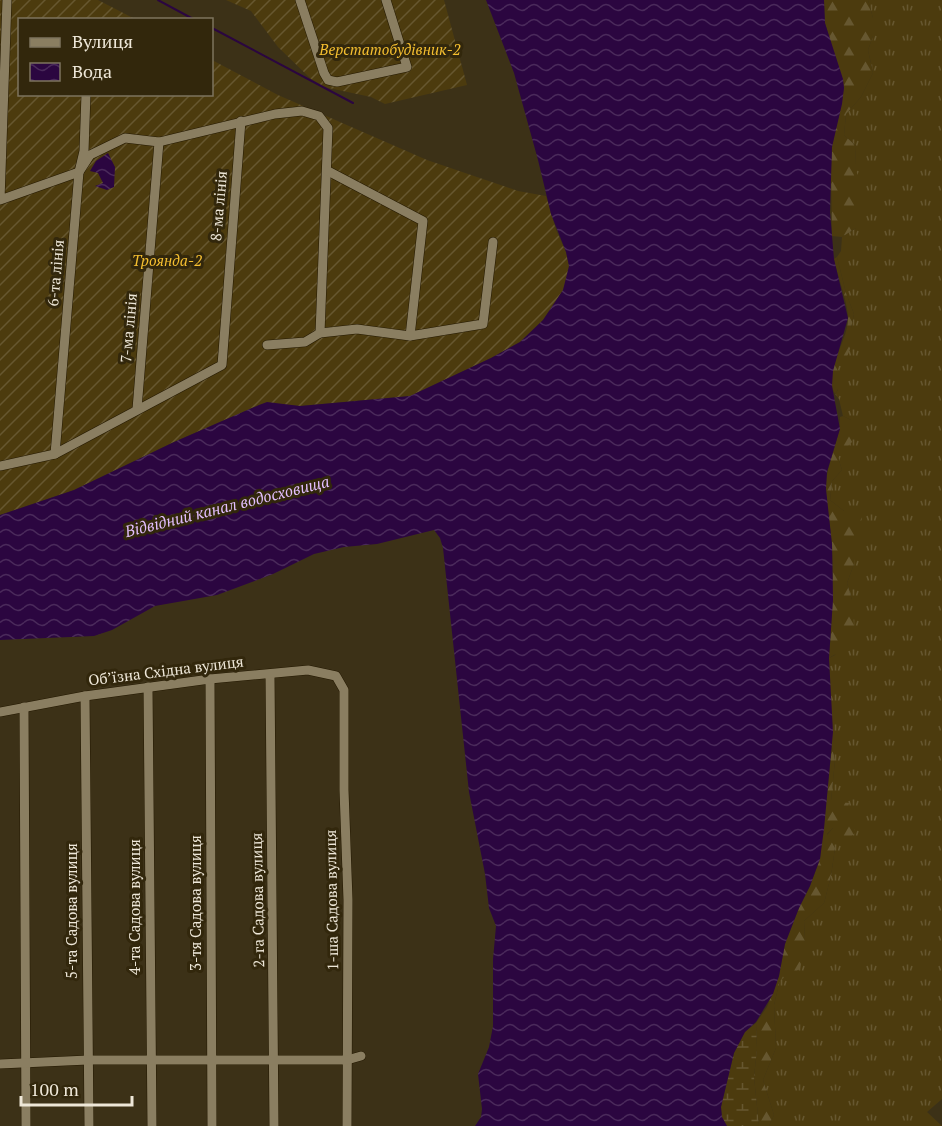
<svg xmlns="http://www.w3.org/2000/svg" width="942" height="1126" font-family="'PT Serif',serif">
<defs>
<pattern id="grass-tufts" width="24" height="20" patternUnits="userSpaceOnUse" patternTransform="scale(1.5)"><rect width="24" height="20" fill="#4c3b0e"/><path d="M3 7l-1-3M5 7V3M7 7l1-3M15 17l-1-3M17 17v-4M19 17l1-3" fill="none" stroke="#665730"/></pattern>
<pattern id="forest-firs" width="22" height="20" patternUnits="userSpaceOnUse" patternTransform="scale(1.5)"><rect width="22" height="20" fill="#4c3b0e"/><path d="M5 1l3.5 6h-7zM16 11l3.5 6h-7z" fill="#665730"/></pattern>
<pattern id="wetland-marsh" width="20" height="14" patternUnits="userSpaceOnUse" patternTransform="scale(1.5)"><rect width="20" height="14" fill="#4c3b0e"/><path d="M1 5h8M5 5V1M11 12h8M15 12V8" fill="none" stroke="#665730"/></pattern>
<pattern id="garden-furrows" width="10" height="10" patternUnits="userSpaceOnUse" patternTransform="scale(1.5)"><rect width="10" height="10" fill="#4c3b0e"/><path d="M-1 1l2-2M0 10L10 0M9 11l2-2" fill="none" stroke="#665730"/></pattern>
<pattern id="water-waves" width="16" height="10" patternUnits="userSpaceOnUse" patternTransform="scale(1.5)"><rect width="16" height="10" fill="#2b0640"/><path d="M0 5q4-4 8 0t8 0" fill="none" stroke="#4a2a5b"/></pattern>
</defs>
<rect width="100%" height="100%" fill="#3c3117"/>
<path fill="url(#grass-tufts)" d="M868,0H942V1099L927,1112L942,1126H769L774,1115L763,1080L776,1048L774,1005L780,980L805,941L804,921L824,903L831,876L835,848L827,835L833,828L831,801L835,760L832,747L829,658L835,655L852,600L847,583L854,564L844,511L830,500L832,481L842,470L838,457L851,420L843,416L839,399L835,394L838,390L837,367L851,328L854,314L846,293L837,257L841,251L842,237L856,228L854,183L856,146L844,135L846,114L861,97L873,73L868,50L873,36V18Z"/>
<g fill="url(#forest-firs)">
<path d="M824,0H868L873,18V36L868,50L873,73L861,97L846,114L844,135L856,146L855,168L859,178L854,183L863,196L856,228L842,237L832,236L831,171L832,147L844,88L825,23Z"/>
<path d="M837,257L846,293L854,314L851,328L855,336L845,362L837,367C841,375 842,386 835,394C823,371 847,343 848,320C849,305 837,275 834,259Z"/>
<path d="M843,416L851,420L852,442L838,457L842,470L832,481L830,500L844,511L862,517L854,564L847,583L852,600L854,625L846,648L829,658C832,620 834,583 832,546C831,527 826,509 826,490C825,465 840,443 840,417Z"/>
<path d="M832,747L835,760L831,801L849,803L846,818L856,832L843,844L833,828L827,834L835,848L831,876L824,903L804,921L805,941L800,969L780,980L774,1005L776,1048L763,1080L774,1115L769,1126H759L754,1077L757,1049L756,1023L767,1007L779,976L785,944L799,908L810,886L820,859Z"/>
</g>
<path fill="url(#wetland-marsh)" d="M756,1023L757,1049L754,1077L759,1126H727L722,1118L721,1107L734,1053L745,1032Z"/>
<g fill="url(#garden-furrows)">
<path d="M0,0H98L135,19L20,20V94H212V60L278,95L427,160L518,191L546,196L556,230L566,252L569,266L568,275L563,290L543,320L520,342L491,358L410,396L300,406L277,404L259,405L174,442L74,490L0,515Z"/>
<path d="M226,0H444L467,85L385,104L371,97L324,87L310,78L278,47L251,11Z"/>
</g>
<g fill="url(#water-waves)">
<path d="M486,0H824L825,23L843,79L844,88L842,104L832,147L830,212L834,259L848,318L833,371L832,386L840,429L827,472L826,489L832,544L833,600L829,658L833,732L824,829L820,859L810,886L799,908L785,944L779,976L773,994L756,1022L745,1032L734,1053L721,1107L722,1117L727,1126H475L481,1117L482,1109L478,1074L489,1047L493,1026V959L496,926L489,908L485,874L469,792L443,548L440,538L434,530L377,544L344,547L314,554L273,574L217,595L155,606L112,630L94,636L0,640V515L74,490L174,442L259,405L267,402L300,406L410,396L491,358L520,342L543,320L563,290L569,266L566,252L551,214L538,160L514,73Z"/>
<path d="M108,153L115,167L114,187L107,190L95,186L103,183L98,173L90,171L96,161Z"/>
</g>
<g fill="none" stroke-linecap="round" stroke-linejoin="round">
<g stroke="#2b0640" stroke-width="2">
<path d="M158,0L195,20"/>
<path d="M212,28L353,103"/>
</g>
<g stroke="#231801" stroke-width="10">
<g id="street">
<path d="M7,0L0,200L79,172L90,155L125,138L159,142L275,114L302,111L319,116L328,128L320,333"/>
<path d="M300,0L324,73L328,80L337,82L407,67L386,0"/>
<path d="M328,171L423,221L410,336"/>
<path d="M267,345L305,342L320,333L357,329L410,336L483,324L493,242"/>
<path d="M137,409L159,142"/>
<path d="M55,454L79,172L84,151L86,94"/>
<path d="M0,466L55,454L222,365L241,121"/>
<path d="M270,675L274,1126"/>
<path d="M210,679L212,1126"/>
<path d="M148,687L152,1126"/>
<path d="M85,696L89,1126"/>
<path d="M24,707L26,1126"/>
<path d="M0,712L85,696L210,679L308,670L336,676L344,690V790L348,900L347,1126"/>
<path d="M0,1064L88,1060H347L361,1056"/>
</g>
</g>
<use href="#street" stroke="#8a7e61" stroke-width="9"/>
</g>
<g text-anchor="middle" stroke-width="6" stroke-linejoin="round" paint-order="stroke">
<g font-size="15" font-style="italic" fill="#f5bf30" stroke="#32270c">
<text x="390" y="55">Верстатобудівник-2</text>
<text x="167" y="266">Троянда-2</text>
</g>
<g font-size="15" fill="#eee7d8" stroke="#32270c">
<text transform="translate(219 206) rotate(-85)" y="5">8-ма лінія</text>
<text transform="translate(56 273) rotate(-85)" y="5">6-та лінія</text>
<text transform="translate(129 328) rotate(-85)" y="5">7-ма лінія</text>
<text transform="translate(166 671) rotate(-7)" y="5">Обʼїзна Східна вулиця</text>
<text transform="translate(258 900) rotate(-91)" y="5">2-га Садова вулиця</text>
<text transform="translate(332 900) rotate(-91)" y="5">1-ша Садова вулиця</text>
<text transform="translate(196 903) rotate(-90)" y="5">3-тя Садова вулиця</text>
<text transform="translate(135 907) rotate(-90)" y="5">4-та Садова вулиця</text>
<text transform="translate(72 911) rotate(-90)" y="5">5-та Садова вулиця</text>
</g>
<g font-size="16" font-style="italic" fill="#e3bfff" stroke="#32270c">
<text transform="translate(227 506) rotate(-14)" y="6">Відвідний канал водосховища</text>
</g>
</g>
<rect x="18" y="18" width="195" height="78" fill="#32270c" stroke="#7d745e" stroke-width="1.5"/>
<rect x="30" y="38" width="30" height="9" fill="#8a7e61" stroke="#7d745e" stroke-width="1.5"/>
<text x="72" y="48" font-size="18" fill="#eee7d8">Вулиця</text>
<rect x="30" y="63" width="30" height="18" fill="url(#water-waves)" stroke="#7d745e" stroke-width="1.5"/>
<text x="72" y="78" font-size="18" fill="#eee7d8">Вода</text>
<path d="M21 1096v9h111v-9" fill="none" stroke="#eee7d8" stroke-width="3"/>
<text x="30" y="1096" font-size="18" fill="#eee7d8" stroke="#32270c" stroke-width="4.5" paint-order="stroke">100 m</text>
</svg>
